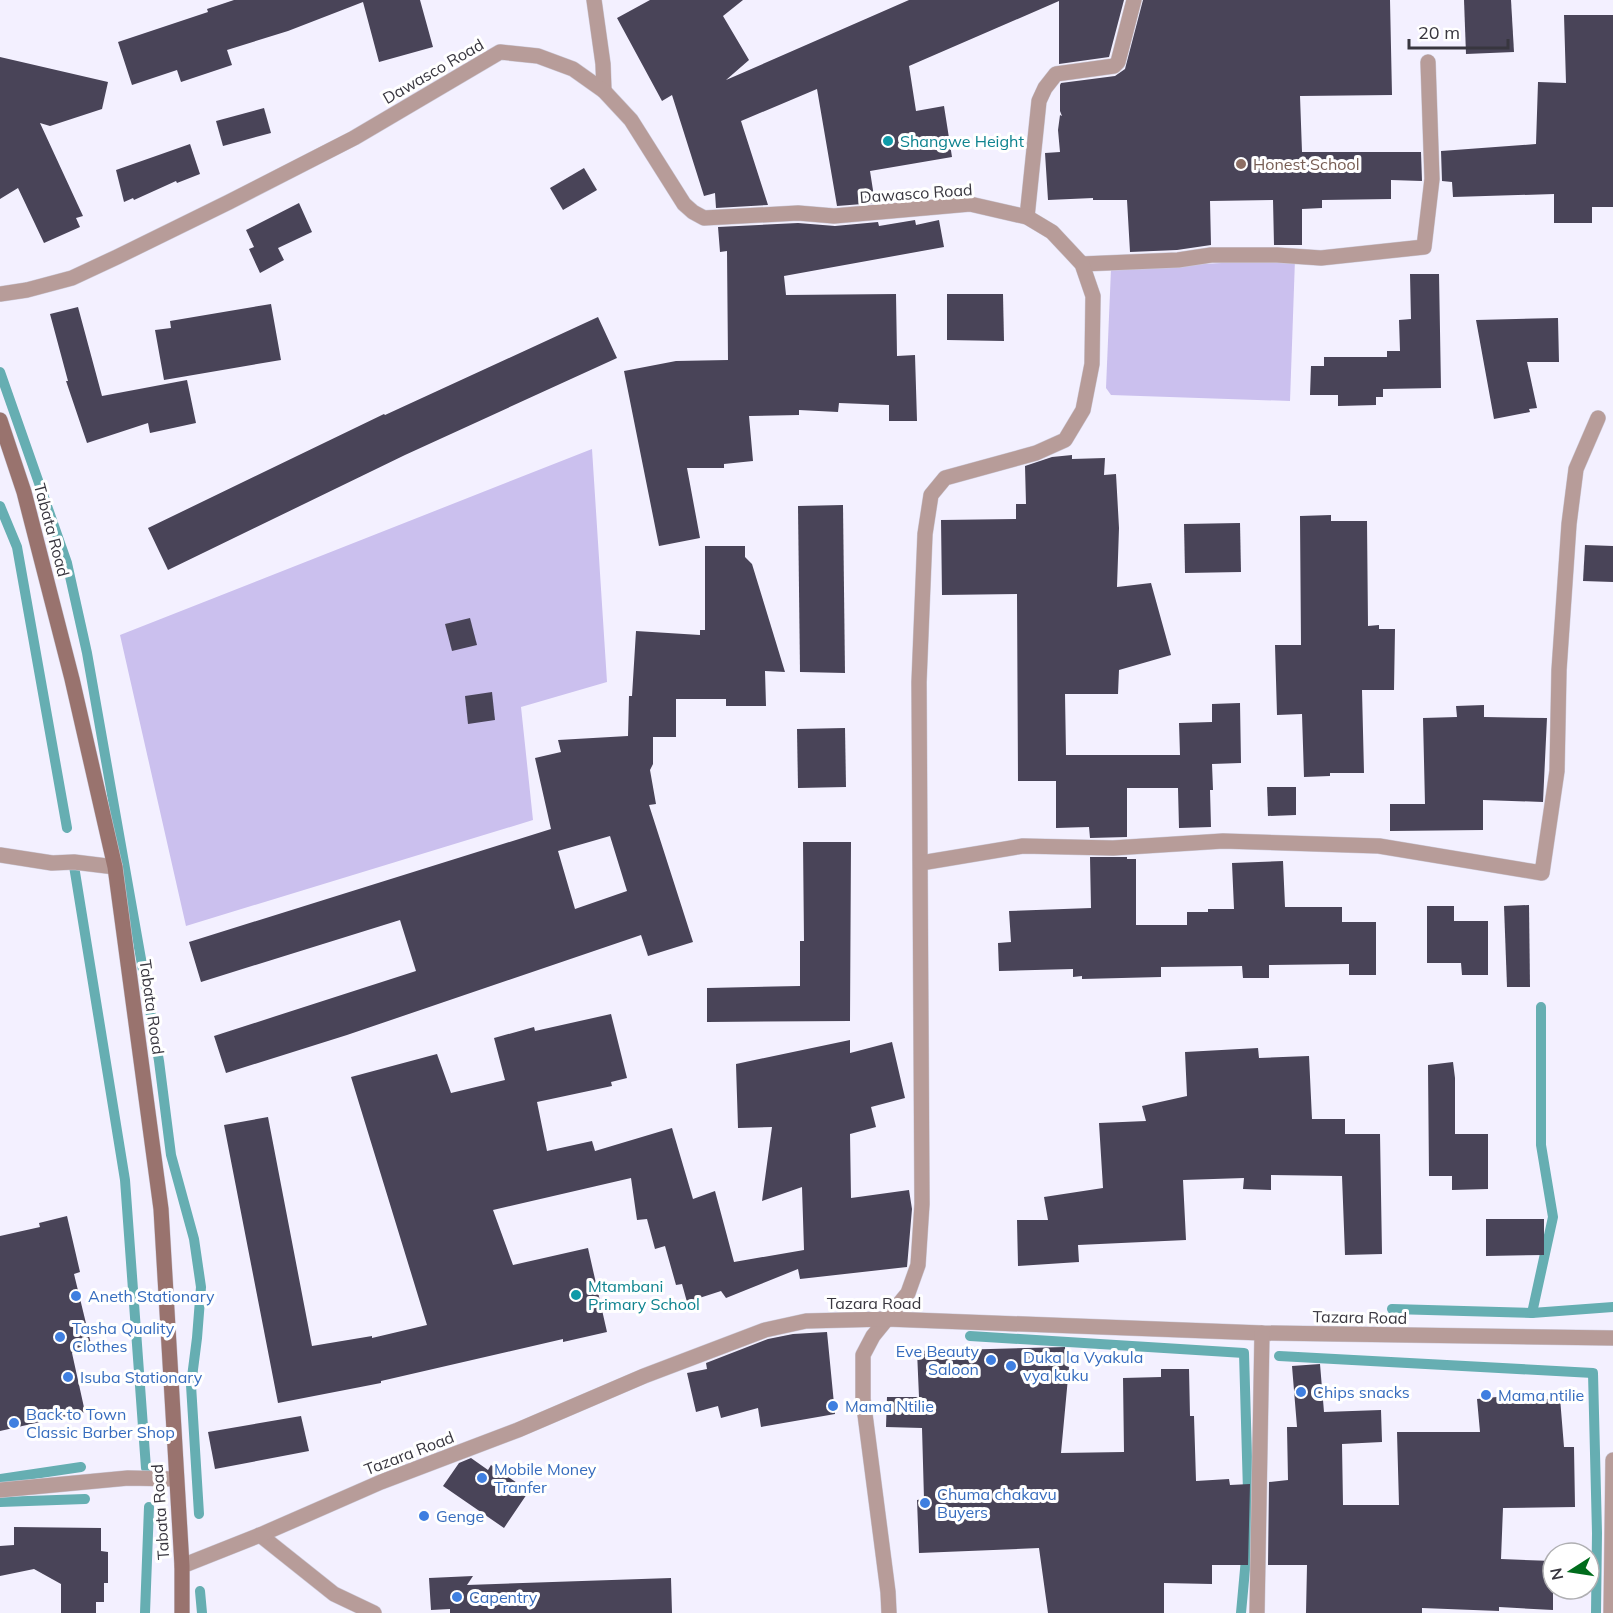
<svg xmlns="http://www.w3.org/2000/svg" width="1613" height="1613" font-family="Mulish,sans-serif">
<rect width="100%" height="100%" fill="#f3f0ff"/>
<g fill="#cbc0ee">
<path d="M1295,259L1290,401L1111,395L1106,388L1111,269Z"/>
<path d="M592,449L607,682L521,707L533,820L186,926L120,635Z"/>
</g>
<g fill="none" stroke-linecap="round" stroke-linejoin="round">
<g stroke="#66aeb2" stroke-width="10">
<path d="M0,372L67,563L87,653L159,1061L171,1155L194,1239L201,1287L197,1338L191,1385L199,1514"/>
<path d="M0,506L17,547L67,828"/>
<path d="M74,866L125,1180L146,1468"/>
<path d="M1392,1309L1532,1313L1613,1307"/>
<path d="M1532,1313L1553,1217L1541,1145V1007"/>
<path d="M970,1336L1244,1353L1249,1526L1241,1613"/>
<path d="M1279,1356L1593,1373L1597,1533L1596,1613"/>
<path d="M0,1479L81,1467"/>
<path d="M0,1502L85,1499"/>
<path d="M200,1591L202,1613"/>
<path d="M145,1613L149,1507"/>
</g>
</g>
<g fill="#494458" fill-rule="evenodd">
<path d="M234,0H420L433,47L379,62L363,2L288,31L227,50L232,65L181,82L177,70L132,85L118,42L208,12L207,9Z"/>
<path d="M650,0H743L723,16L749,60L726,80L909,0H1124L1109,57L1059,64V1L909,66L916,111L944,106L952,157L870,171L875,203L837,206L817,89L741,121L768,205L716,208L715,193L704,196L672,95L662,101L617,18Z"/>
<path d="M1143,0H1390L1392,95L1300,96L1302,152H1421L1422,181L1391,180V199L1322,200V208L1302,209V245H1274L1273,200L1210,201L1211,245L1177,250L1130,252L1127,200H1093V198L1048,200L1045,153L1060,152L1058,130L1060,115L1062,116L1060,111V85L1061,83L1115,76L1125,69Z"/>
<path d="M1464,0H1511L1514,52L1466,54Z"/>
<path d="M1564,15H1613V207H1592V223H1554V194L1453,197L1452,182L1442,181L1441,151L1536,144L1538,82L1566,83Z"/>
<path d="M0,57L108,82L102,109L50,126L40,123L83,216L76,218L80,227L44,243L18,188L0,199Z"/>
<path d="M264,108L271,133L223,146L216,121Z"/>
<path d="M190,144L200,174L177,183L176,181L134,200L133,198L124,202L116,170Z"/>
<path d="M584,168L597,190L563,210L550,188Z"/>
<path d="M299,203L312,232L278,248L284,260L260,273L249,249L254,247L246,230Z"/>
<path d="M915,220L916,225L939,220L944,247L784,276L786,295L896,294L897,356L915,355L917,421H889V405L839,403L838,412L799,410V415L749,416L753,461L724,464V468H687L700,538L659,546L624,371L676,361L728,360L727,251L720,252L718,227L798,223L835,226L878,222L879,226Z"/>
<path d="M1410,274H1439L1441,388L1383,389V397H1376V405L1338,406V395H1310L1311,366H1324V357H1387V351H1400L1399,320L1411,319Z"/>
<path d="M947,294H1003L1004,341L947,340Z"/>
<path d="M271,304L281,360L164,380L155,330L171,328L170,321Z"/>
<path d="M78,307L102,396L187,380L196,423L150,433L148,423L87,443L66,381H68L50,314Z"/>
<path d="M598,317L617,358L405,455L168,570L148,528L384,414L385,415Z"/>
<path d="M1558,318L1559,362H1527L1537,408L1529,409L1530,412L1494,419L1476,320Z"/>
<path d="M1072,455V459L1105,458L1104,475L1116,474L1119,528L1117,587L1151,583L1171,655L1119,670L1118,694H1065L1066,755H1180L1179,723L1212,722V704L1240,703L1241,763L1212,764L1213,790H1210L1211,827L1179,828L1178,788H1127V837L1090,838L1089,827L1056,828V781H1018L1017,594L942,595L941,520L1016,519V504H1026L1025,466L1052,457Z"/>
<path d="M843,505L845,673L800,672L798,506Z"/>
<path d="M1331,515V521H1367L1368,626L1379,625V629H1395L1394,690H1362L1364,773H1330V776L1304,777L1302,714L1277,715L1275,645H1301L1300,516Z"/>
<path d="M1240,523L1241,572L1185,573L1184,524Z"/>
<path d="M1585,545L1613,546V582L1583,581Z"/>
<path d="M705,546H745V557L752,564L785,672L765,671L766,706H726V699H676V737H653V764L650,770L656,804L649,805L693,942L648,956L641,935L347,1035L226,1073L214,1036L416,971L400,920L201,982L189,942L551,829L535,758L561,752L558,740L628,736L629,696H632L636,631L700,635V630H705ZM610,836L627,891L575,909L558,851Z"/>
<path d="M470,618L477,645L452,651L445,624Z"/>
<path d="M492,692L495,720L468,724L465,696Z"/>
<path d="M1484,705V717L1547,718L1543,802L1483,800V830L1390,831V804H1425L1423,718L1457,717L1456,706Z"/>
<path d="M845,728L846,787L798,788L797,729Z"/>
<path d="M1267,787H1296V815L1268,816Z"/>
<path d="M803,842H851L850,1021L707,1022V988L800,986V941H804Z"/>
<path d="M1090,857H1127V859H1136V925H1187V912H1208V909H1234L1232,863L1283,861L1285,907H1342V922H1376V975H1349V964L1269,965V978H1243L1242,966L1161,967V977L1082,979V976L1073,977V969L999,971L998,943L1011,942L1009,911L1091,908Z"/>
<path d="M1529,905L1530,987H1507L1504,906Z"/>
<path d="M1427,906H1454V921H1488V975H1462L1461,963H1427Z"/>
<path d="M611,1014L627,1078L611,1082L612,1086L537,1102L547,1151L592,1141L595,1151L672,1128L693,1199L715,1191L734,1262L804,1250L802,1187L762,1201L772,1127L738,1128L736,1064L850,1040V1053L892,1042L905,1098L871,1107L876,1127L850,1134L851,1198L909,1190L912,1209L907,1267L800,1279L798,1269L726,1298L721,1291L687,1302L682,1284L676,1285L665,1246L655,1249L647,1219L637,1220L631,1178L493,1210L513,1265L588,1248L607,1332L563,1342V1339L381,1381V1383L278,1403L224,1125L268,1117L312,1346L372,1336V1338L427,1325L351,1077L437,1054L451,1093L505,1080L494,1038L534,1027L535,1031Z"/>
<path d="M1258,1048L1259,1058L1309,1056L1312,1119H1345V1134H1380L1382,1254L1345,1255L1342,1176L1271,1175V1190L1243,1189L1244,1178L1183,1180L1186,1240L1078,1245L1079,1262L1018,1266L1017,1220H1048L1044,1197L1103,1188L1099,1123L1146,1121L1142,1106L1187,1096L1185,1052Z"/>
<path d="M1453,1062L1455,1078V1134H1488V1189L1452,1190V1176H1429L1428,1065Z"/>
<path d="M67,1216L80,1272L74,1274L92,1348L72,1353L85,1412L0,1431V1236L40,1227L39,1223Z"/>
<path d="M1486,1219H1544V1255L1486,1256Z"/>
<path d="M827,1332L835,1414L761,1427L758,1408L721,1418L718,1406L696,1412L687,1373L707,1369L706,1363L768,1339L793,1334Z"/>
<path d="M1065,1347L1066,1366L1069,1367L1061,1453L1124,1452L1123,1378L1161,1377V1369H1189L1190,1416H1194L1196,1481L1229,1479L1230,1485L1250,1484L1248,1565H1212V1584L1164,1583V1613H1048L1039,1548L919,1553L917,1500L924,1499L922,1428L886,1427L887,1397H919L917,1351Z"/>
<path d="M1320,1364L1324,1412L1381,1410L1382,1442L1342,1444L1343,1505H1399L1397,1432H1480L1477,1399L1535,1393V1400L1560,1398L1564,1447H1574L1575,1507L1503,1508L1501,1559L1553,1561V1610L1499,1607V1611L1422,1608V1613H1306L1307,1565H1268L1269,1482L1288,1480L1287,1427H1297L1292,1366Z"/>
<path d="M301,1416L309,1451L215,1469L208,1432Z"/>
<path d="M471,1458L488,1470L491,1465L529,1491L504,1528L443,1486L459,1463Z"/>
<path d="M14,1527L101,1528V1551L108,1552V1583H104V1602H96V1613H61V1584L34,1569L0,1576V1546L14,1545Z"/>
<path d="M473,1576L467,1585L671,1578L672,1613H450V1609L431,1610L429,1578Z"/>
</g>
<g fill="none" stroke-linecap="round" stroke-linejoin="round">
<g stroke="#cecbd9" stroke-width="16">
<path id="lane" d="M260,1535L334,1594L374,1613"/>
</g>
<g stroke="#cecbd9" stroke-width="16">
<g id="street">
<path d="M594,0L603,64L604,91"/>
<path d="M1027,217L1039,101L1045,88L1056,74L1114,66L1118,62L1134,0"/>
<path d="M1082,264L1178,260L1211,255H1277L1321,258L1424,247L1432,179L1428,62"/>
<path d="M0,294L27,290L72,278L117,257L229,202L354,138L500,52L538,56L573,69L604,91L631,120L684,204L693,212L704,218L798,213L834,216L970,204L1027,217L1052,232L1082,264L1093,296L1092,364L1083,410L1065,440L1036,453L945,478L931,495L925,534L919,682L922,1204L918,1265L908,1293L873,1336L863,1355V1399L888,1592L889,1613"/>
<path d="M0,855L52,863L74,862L115,867"/>
<path d="M921,863L1023,846L1113,848L1223,841L1379,846L1542,873L1557,771L1559,670L1569,524L1576,469L1598,418"/>
<path d="M0,1490L128,1478L176,1479"/>
<path d="M182,1566L260,1535L381,1482L518,1430L644,1376L765,1330L806,1321L887,1319L1262,1333L1613,1338"/>
<path d="M1257,1613L1262,1333"/>
<path d="M1611,1613L1613,1460"/>
</g>
</g>
<g stroke="#cecbd9" stroke-width="16">
<path id="secondary" d="M0,420L24,492L72,679L115,867L161,1209L182,1566V1613"/>
</g>
<use href="#lane" stroke="#b79c99" stroke-width="15"/>
<use href="#street" stroke="#b79c99" stroke-width="15"/>
<use href="#secondary" stroke="#99736e" stroke-width="15"/>
</g>
<g fill="#0f9aa8" stroke="#fff" stroke-width="2">
<circle cx="888" cy="141" r="6"/>
<circle cx="576" cy="1295" r="6"/>
</g>
<circle fill="#8d6e63" stroke="#fff" stroke-width="2" cx="1241" cy="164" r="6"/>
<g fill="#3f7fe0" stroke="#fff" stroke-width="2">
<circle cx="76" cy="1296" r="6"/>
<circle cx="60" cy="1337" r="6"/>
<circle cx="991" cy="1360" r="6"/>
<circle cx="1011" cy="1366" r="6"/>
<circle cx="68" cy="1377" r="6"/>
<circle cx="1301" cy="1392" r="6"/>
<circle cx="1486" cy="1395" r="6"/>
<circle cx="833" cy="1406" r="6"/>
<circle cx="14" cy="1423" r="6"/>
<circle cx="482" cy="1478" r="6"/>
<circle cx="925" cy="1503" r="6"/>
<circle cx="424" cy="1516" r="6"/>
<circle cx="457" cy="1597" r="6"/>
</g>
<g text-anchor="middle" stroke-width="6" stroke-linejoin="round" paint-order="stroke">
<g font-size="16" fill="#38363f" stroke="#fff">
<text transform="translate(433 71) rotate(-30)" y="6">Dawasco Road</text>
<text transform="translate(916 193) rotate(-4)" y="6">Dawasco Road</text>
<text transform="translate(52 530) rotate(75)" y="6">Tabata Road</text>
<text transform="translate(152 1007) rotate(82)" y="6">Tabata Road</text>
<text x="874" y="1309">Tazara Road</text>
<text transform="translate(1360 1317) rotate(1)" y="6">Tazara Road</text>
<text transform="translate(409 1453) rotate(-21)" y="6">Tazara Road</text>
<text transform="translate(160 1512) rotate(-94)" y="6">Tabata Road</text>
</g>
<g font-size="16" fill="#0d838f" stroke="#fff" text-anchor="start">
<text x="900" y="147">Shangwe Height</text>
<text x="588" y="1292">Mtambani<tspan x="588" dy="18">Primary School</tspan></text>
</g>
<g font-size="16" fill="#785e54" stroke="#fff" text-anchor="start">
<text x="1253" y="170">Honest School</text>
</g>
<g font-size="16" fill="#366cbe" stroke="#fff" text-anchor="start">
<text x="88" y="1302">Aneth Stationary</text>
<text x="72" y="1334">Tasha Quality<tspan x="72" dy="18">Clothes</tspan></text>
<text x="979" y="1357" text-anchor="end">Eve Beauty<tspan x="979" dy="18">Saloon</tspan></text>
<text x="1023" y="1363">Duka la Vyakula<tspan x="1023" dy="18">vya kuku</tspan></text>
<text x="80" y="1383">Isuba Stationary</text>
<text x="1313" y="1398">Chips snacks</text>
<text x="1498" y="1401">Mama ntilie</text>
<text x="845" y="1412">Mama Ntilie</text>
<text x="26" y="1420">Back to Town<tspan x="26" dy="18">Classic Barber Shop</tspan></text>
<text x="494" y="1475">Mobile Money<tspan x="494" dy="18">Tranfer</tspan></text>
<text x="937" y="1500">Chuma chakavu<tspan x="937" dy="18">Buyers</tspan></text>
<text x="436" y="1522">Genge</text>
<text x="469" y="1603">Capentry</text>
</g>
</g>
<g transform="translate(1571 1571) rotate(258)"><circle r="28" fill="#ffffff" stroke="#afafb2" stroke-width="1.5"/>
<path d="M0-4.5L10 22L0 15L-10 22Z" fill="#006c1c"/>
<text y="-9" font-size="16" font-weight="bold" text-anchor="middle" fill="#38363f">N</text>
</g>
<path d="M1409 39v9h99v-9" fill="none" stroke="#38363f" stroke-width="3"/>
<text x="1418" y="39" font-size="18" fill="#38363f" stroke="#ffffff" stroke-width="4.5" paint-order="stroke">20 m</text>
</svg>
